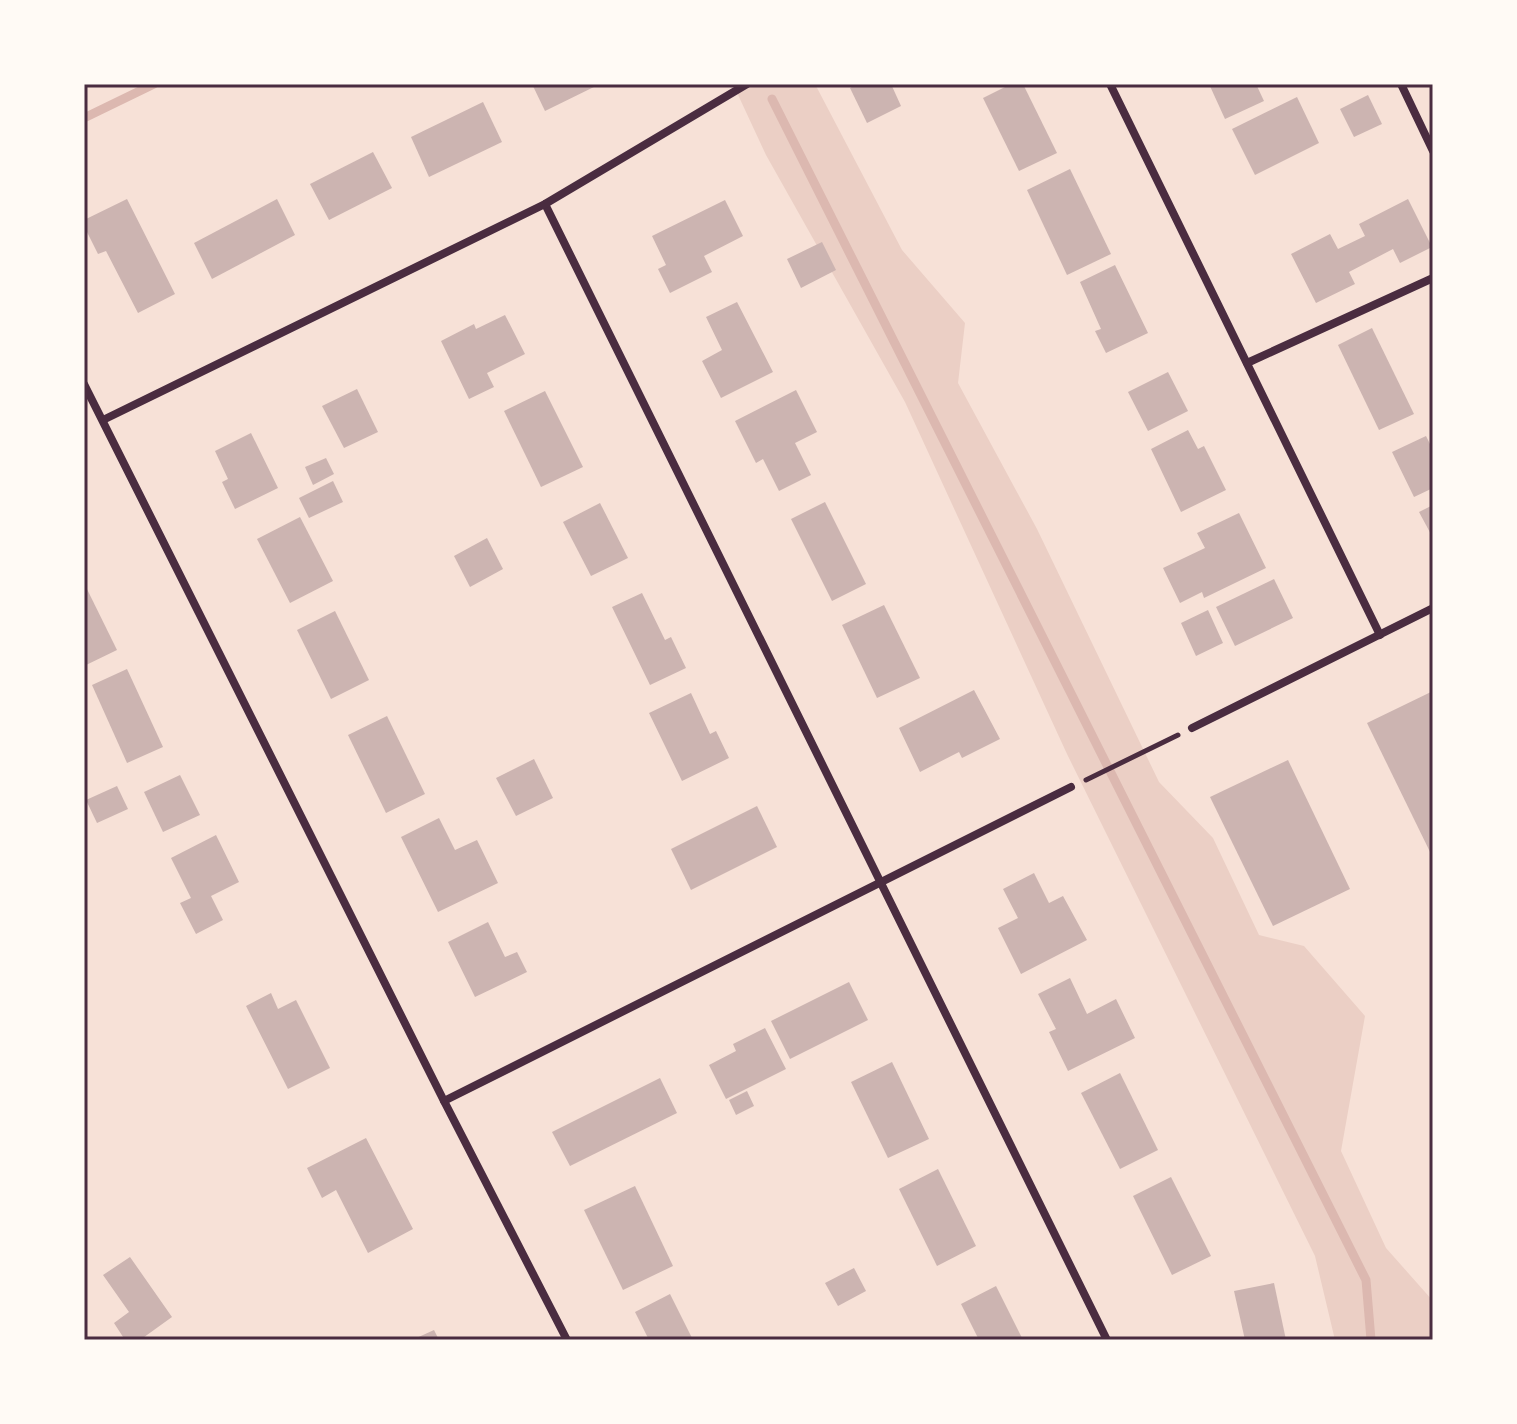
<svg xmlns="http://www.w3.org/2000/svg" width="1517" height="1424" font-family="'Fira Sans',sans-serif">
<rect width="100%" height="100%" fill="#f7e1d7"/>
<path fill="#ebcfc5" d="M733,84H815L902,250L965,323L958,383L1037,529L1159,782L1213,838L1259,935L1304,946L1365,1016L1341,1151L1386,1248L1433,1301V1340H1335L1315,1256L1067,754L905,402L766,155Z"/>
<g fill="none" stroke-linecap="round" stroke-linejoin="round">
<g stroke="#dcb8b0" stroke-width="9">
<path d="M772,99L1366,1280L1371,1340"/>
<path d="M84,118L154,84"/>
</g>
</g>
<g fill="#ccb4b1">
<path d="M532,84H600L545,111Z"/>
<path d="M857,84H891L901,106L867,123L850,88Z"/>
<path d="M1011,84H1023L1057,153L1019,171L983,98Z"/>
<path d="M1209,84H1256L1264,101L1225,119Z"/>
<path d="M1368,95L1382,124L1354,137L1340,109Z"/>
<path d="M1297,97L1319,143L1255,175L1232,129Z"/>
<path d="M483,102L502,142L429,177L411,137Z"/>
<path d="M373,152L392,188L329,220L310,184Z"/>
<path d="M1070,169L1111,254L1067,275L1027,190Z"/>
<path d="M127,199L175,294L138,313L106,251L98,254L84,226V220Z"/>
<path d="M277,199L295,235L212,279L194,243Z"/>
<path d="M1408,199L1432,247L1400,263L1393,249L1349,272L1355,284L1316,303L1291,254L1330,234L1338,249L1365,236L1359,224Z"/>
<path d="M725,200L743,236L704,256L712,272L670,293L658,269L666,265L652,236Z"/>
<path d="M822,242L836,270L801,288L787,259Z"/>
<path d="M1115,265L1148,333L1106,353L1095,331L1101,329L1080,282Z"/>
<path d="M737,302L773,372L721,398L702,361L722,350L706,317Z"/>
<path d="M505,315L525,354L487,373L494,387L469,399L441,341L474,324L476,329Z"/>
<path d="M1372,328L1414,414L1379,430L1338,345Z"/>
<path d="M1168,372L1188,411L1148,431L1128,392Z"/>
<path d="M357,389L378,432L344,448L322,406Z"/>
<path d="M796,390L817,432L795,443L811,475L779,491L763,459L756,463L735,421Z"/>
<path d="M545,391L583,467L541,487L504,411Z"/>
<path d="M1188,430L1198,449L1204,446L1226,490L1181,512L1151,449Z"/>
<path d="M251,433L278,488L235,509L222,482L228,479L215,451Z"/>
<path d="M1426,436L1430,444L1433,443V488L1414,497L1392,452Z"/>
<path d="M326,458L334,474L313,485L305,467Z"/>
<path d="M333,481L343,502L309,518L299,498Z"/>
<path d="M825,502L866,584L832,601L791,519Z"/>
<path d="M600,503L628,558L591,576L563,522Z"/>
<path d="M1433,505V538L1419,512Z"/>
<path d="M1239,513L1266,568L1204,598L1202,592L1180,603L1163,568L1205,548L1197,533Z"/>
<path d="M300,517L333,581L290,603L257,539Z"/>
<path d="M487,538L503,569L470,587L454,556Z"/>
<path d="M1274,579L1293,618L1235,646L1216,607Z"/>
<path d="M84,583L117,650L84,666Z"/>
<path d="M642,593L665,640L671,637L686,668L650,685L612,607Z"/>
<path d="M884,605L920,678L877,698L842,625Z"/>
<path d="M1208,610L1223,643L1196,656L1181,623Z"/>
<path d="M335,611L369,680L331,699L297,630Z"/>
<path d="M127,669L163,747L127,763L92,685Z"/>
<path d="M974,690L1000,739L962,758L959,752L920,772L899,728Z"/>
<path d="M1433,691V858L1367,723Z"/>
<path d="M691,693L710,734L716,731L729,758L682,781L649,713Z"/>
<path d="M387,716L425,794L386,813L348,735Z"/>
<path d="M534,759L553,798L516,816L496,778Z"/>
<path d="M1288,760L1350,889L1273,926L1210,797Z"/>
<path d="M180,775L200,815L163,832L144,792Z"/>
<path d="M117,786L128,809L97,823L86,800Z"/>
<path d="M757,806L777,847L691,890L671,849Z"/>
<path d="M439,818L455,850L477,840L498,883L438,912L401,837Z"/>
<path d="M216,835L239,882L211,896L223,920L196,934L180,903L191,898L171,858Z"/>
<path d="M1034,873L1049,903L1063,896L1087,940L1021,974L998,928L1018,918L1003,889Z"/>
<path d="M488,922L505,957L517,952L527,972L475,997L448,942Z"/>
<path d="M1070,978L1087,1014L1116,999L1135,1038L1068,1071L1049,1032L1056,1029L1038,994Z"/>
<path d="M849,982L868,1020L790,1059L771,1021Z"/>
<path d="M271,993L278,1009L296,1000L330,1068L288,1089L246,1006Z"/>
<path d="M765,1028L786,1069L726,1099L709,1065L736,1051L733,1044Z"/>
<path d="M892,1062L929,1139L888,1158L851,1082Z"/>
<path d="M1120,1073L1158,1150L1120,1169L1081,1093Z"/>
<path d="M660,1078L677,1113L570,1166L552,1132Z"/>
<path d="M747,1091L754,1106L736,1115L729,1100Z"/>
<path d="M366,1138L413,1229L368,1253L336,1190L322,1198L307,1168Z"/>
<path d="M938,1169L976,1246L937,1266L899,1189Z"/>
<path d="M1171,1177L1211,1256L1172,1275L1133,1196Z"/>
<path d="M635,1186L673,1266L623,1290L584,1210Z"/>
<path d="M130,1257L172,1317L140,1340H125L114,1323L129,1312L103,1275Z"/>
<path d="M854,1268L866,1291L838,1306L825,1283Z"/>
<path d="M1274,1283L1286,1340H1245L1234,1291Z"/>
<path d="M996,1286L1023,1340H979L961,1304Z"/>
<path d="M670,1294L693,1340H649L635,1312Z"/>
<path d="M434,1330L439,1340H412Z"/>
</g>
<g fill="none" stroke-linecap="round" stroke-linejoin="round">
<path stroke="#4a2c40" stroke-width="5" d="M1086,780L1178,735"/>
<g stroke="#4a2c40" stroke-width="8">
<path d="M1110,84L1380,635"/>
<path d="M1401,84L1433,151"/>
<path d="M545,204L1107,1340"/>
<path d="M1247,363L1433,278"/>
<path d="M84,384L444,1101L567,1340"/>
<path d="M103,420L545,204L747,84"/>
<path d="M1192,728L1433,608"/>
<path d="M444,1101L1071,787"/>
</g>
</g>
<rect width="1517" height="1424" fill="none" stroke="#fffaf5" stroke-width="172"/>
<rect x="86" y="86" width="1345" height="1252" fill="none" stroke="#4a2c40" stroke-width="3"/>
</svg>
